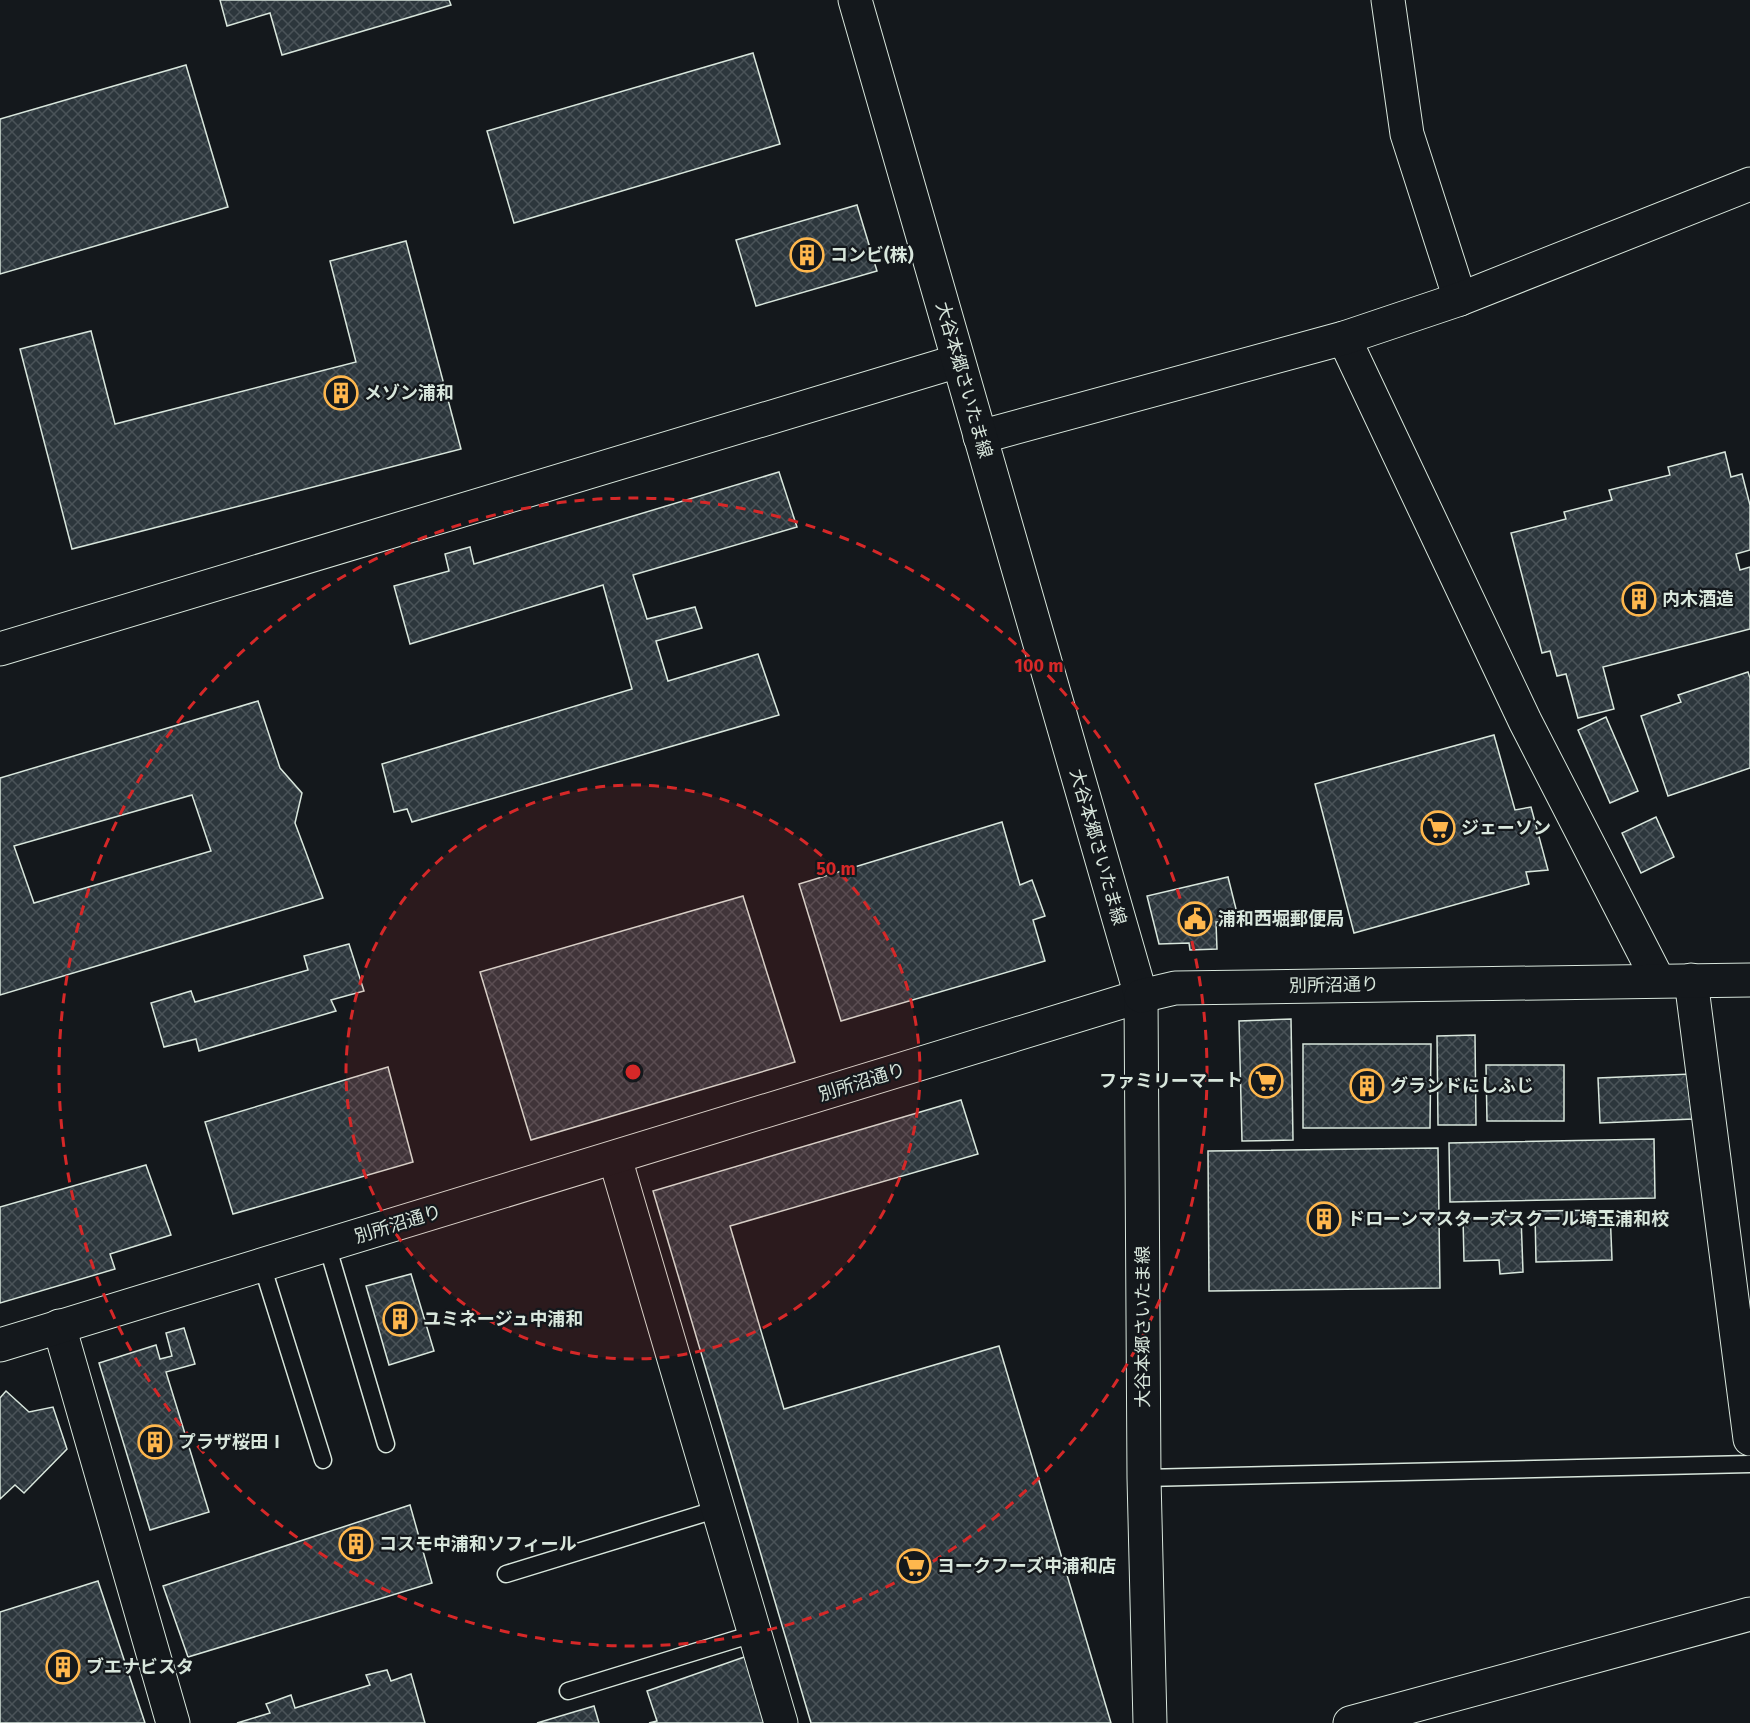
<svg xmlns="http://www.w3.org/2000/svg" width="1750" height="1723" font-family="'Fira Sans','Noto Sans JP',sans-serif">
<defs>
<pattern id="building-cross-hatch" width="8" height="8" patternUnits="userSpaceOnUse" patternTransform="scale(1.5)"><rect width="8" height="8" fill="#2c363c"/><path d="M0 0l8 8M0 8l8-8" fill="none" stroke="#4a5358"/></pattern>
</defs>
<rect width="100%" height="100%" fill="#14181c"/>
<g fill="url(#building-cross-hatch)" stroke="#d8e6dc" stroke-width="1.5" fill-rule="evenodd">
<path d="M220,0H449L451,5L282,55L270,13L227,26Z"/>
<path d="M753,53L780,144L514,223L487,131Z"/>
<path d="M186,65L228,207L0,274V119Z"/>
<path d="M857,205L877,271L756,306L736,240Z"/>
<path d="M406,241L461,449L72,549L20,349L91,331L115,424L356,362L330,261Z"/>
<path d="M1725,452L1731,477L1742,474L1750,505V550L1736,554L1740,570L1750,567V629L1603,667L1614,709L1578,718L1566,674L1557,676L1550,651L1542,653L1511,533L1566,519L1564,512L1612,500L1609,490L1670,475L1668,467Z"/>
<path d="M779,472L797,527L633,575L647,619L695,607L702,628L656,641L668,681L758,654L779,715L412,822L407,809L394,812L382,764L632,689L603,585L410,644L394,586L449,571L445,554L470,547L474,564Z"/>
<path d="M1748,672L1750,678V768L1668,796L1641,716L1681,702L1678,695Z"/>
<path d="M258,701L280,768L302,793L295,823L323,898L0,995V778ZM192,795L211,851L34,903L14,846Z"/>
<path d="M1606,717L1638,791L1610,803L1578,730Z"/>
<path d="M1494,735L1515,810L1531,807L1548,870L1526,872L1529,884L1354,933L1315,784Z"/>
<path d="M1656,817L1674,857L1641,873L1622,833Z"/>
<path d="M1002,822L1020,885L1032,880L1045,916L1033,920L1045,961L841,1021L799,884Z"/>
<path d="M1228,877L1239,921L1216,922L1217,949L1190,950L1189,943L1159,944L1147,896Z"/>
<path d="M743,896L795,1062L531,1140L480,972Z"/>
<path d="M349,944L364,991L331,1000L336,1011L199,1051L196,1039L164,1047L151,1003L191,991L195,1002L308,970L304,956Z"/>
<path d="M1291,1019L1293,1140L1242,1141L1239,1021Z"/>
<path d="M1475,1035L1476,1125H1438L1437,1036Z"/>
<path d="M1303,1044H1431L1430,1128H1303Z"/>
<path d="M1486,1065H1564V1121H1487Z"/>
<path d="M388,1067L413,1162L233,1214L205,1122Z"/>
<path d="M1691,1074L1693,1119L1600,1123L1598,1078Z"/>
<path d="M961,1100L978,1154L730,1226L784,1409L999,1346L1111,1723H811L653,1191Z"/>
<path d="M1654,1139L1655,1198L1450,1202L1449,1143Z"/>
<path d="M1438,1148L1440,1288L1209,1291L1208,1151Z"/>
<path d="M146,1165L171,1235L110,1254L115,1269L0,1303V1207Z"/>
<path d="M1610,1210L1612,1260L1536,1262L1535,1211Z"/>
<path d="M1521,1216L1523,1272L1500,1274L1499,1260L1464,1261L1463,1218Z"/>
<path d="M411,1274L434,1351L389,1365L366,1286Z"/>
<path d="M184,1328L195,1364L166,1372L209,1512L150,1530L99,1363L156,1345L160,1359L172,1356L166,1333Z"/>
<path d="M6,1391L29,1412L53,1407L67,1449L24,1493L15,1485L0,1499V1398Z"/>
<path d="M410,1505L432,1583L188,1657L163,1586Z"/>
<path d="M98,1581L145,1723H0V1612Z"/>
<path d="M750,1655L771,1723H649L657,1721L647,1691Z"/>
<path d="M387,1670L391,1681L411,1674L425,1723H237L270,1713L266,1704L291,1695L295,1708L370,1685L366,1675Z"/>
<path d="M594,1706L599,1723H537Z"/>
</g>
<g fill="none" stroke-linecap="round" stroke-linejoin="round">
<g stroke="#d8e6dc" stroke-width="19">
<g id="lane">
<path d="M327,1245L386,1444"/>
<path d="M262,1265L323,1460"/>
<path d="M1144,1478L1750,1464"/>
<path d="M506,1574L718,1509"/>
<path d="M568,1691L753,1634"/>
</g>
</g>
<g stroke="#d8e6dc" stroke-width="35">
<g id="street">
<path d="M1388,0L1407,134L1460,299"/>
<path d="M1344,338L1525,721L1658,980"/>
<path d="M980,437L1344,338L1460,299L1750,184"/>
<path d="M0,649L958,361"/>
<path d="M1691,980L1750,1439"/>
<path d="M615,1158L781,1723"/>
<path d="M59,1326L173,1723"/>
<path d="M0,1345L1141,996"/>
<path d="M1350,1723L1750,1614"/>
</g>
</g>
<g stroke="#d8e6dc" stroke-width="35">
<g id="secondary">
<path d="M855,0L1141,996L1144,1478L1150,1723"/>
<path d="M1141,996L1175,988L1750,980"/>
</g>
</g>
<use href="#lane" stroke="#14181c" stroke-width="16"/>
<use href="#street" stroke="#14181c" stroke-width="33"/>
<use href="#secondary" stroke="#14181c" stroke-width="33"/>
</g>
<circle cx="633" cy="1072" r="287" fill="#d62828" fill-opacity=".12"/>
<g fill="none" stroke="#d62828" stroke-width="3" stroke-dasharray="10 8">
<circle cx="633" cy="1072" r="287"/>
<circle cx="633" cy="1072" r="574"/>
</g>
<defs>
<g id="building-ring" transform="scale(1.725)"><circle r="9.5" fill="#14181c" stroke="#ffb74d" stroke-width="1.5"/><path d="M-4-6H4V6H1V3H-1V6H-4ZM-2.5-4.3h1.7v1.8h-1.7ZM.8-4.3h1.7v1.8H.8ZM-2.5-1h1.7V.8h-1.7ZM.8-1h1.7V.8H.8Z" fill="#ffb74d"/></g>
<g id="supermarket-ring" transform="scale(1.725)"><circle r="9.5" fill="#14181c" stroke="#ffb74d" stroke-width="1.5"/><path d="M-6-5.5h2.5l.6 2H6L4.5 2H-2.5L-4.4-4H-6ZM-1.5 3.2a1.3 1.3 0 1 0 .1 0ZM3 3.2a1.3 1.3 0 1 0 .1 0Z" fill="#ffb74d"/></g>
<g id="civic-ring" transform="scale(1.725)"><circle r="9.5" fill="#14181c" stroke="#ffb74d" stroke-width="1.5"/><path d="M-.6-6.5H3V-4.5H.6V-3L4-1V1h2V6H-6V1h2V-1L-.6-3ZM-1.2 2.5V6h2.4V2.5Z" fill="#ffb74d"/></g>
</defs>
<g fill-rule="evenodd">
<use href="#building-ring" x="807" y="255"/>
<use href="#building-ring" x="341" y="393"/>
<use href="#building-ring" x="1639" y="599"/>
<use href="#supermarket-ring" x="1438" y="828"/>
<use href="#civic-ring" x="1195" y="919"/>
<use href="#supermarket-ring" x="1266" y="1081"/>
<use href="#building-ring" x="1367" y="1086"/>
<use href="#building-ring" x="1324" y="1219"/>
<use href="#building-ring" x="400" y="1319"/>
<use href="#building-ring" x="155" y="1442"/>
<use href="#building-ring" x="356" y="1544"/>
<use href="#supermarket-ring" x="914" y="1566"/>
<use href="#building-ring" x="63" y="1667"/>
</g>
<g text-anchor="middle" stroke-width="4.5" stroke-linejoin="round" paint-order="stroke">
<g font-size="18" font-weight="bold" fill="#d8e6dc" stroke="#14181c" text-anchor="start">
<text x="830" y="261">コンビ(株)</text>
<text x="364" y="399">メゾン浦和</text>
<text x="1662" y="605">内木酒造</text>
<text x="1461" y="834">ジェーソン</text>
<text x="1218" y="925">浦和西堀郵便局</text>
<text x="1243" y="1087" text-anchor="end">ファミリーマート</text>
<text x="1390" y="1092">グランドにしふじ</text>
<text x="1347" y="1225">ドローンマスターズスクール埼玉浦和校</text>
<text x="423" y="1325">ユミネージュ中浦和</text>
<text x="178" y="1448">プラザ桜田Ⅰ</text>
<text x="379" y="1550">コスモ中浦和ソフィール</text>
<text x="937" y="1572">ヨークフーズ中浦和店</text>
<text x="86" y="1673">ブエナビスタ</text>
</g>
<g font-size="18" fill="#d8e6dc" stroke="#14181c">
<text transform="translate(964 380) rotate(74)" y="6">大谷本郷さいたま線</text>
<text transform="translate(1098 847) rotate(74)" y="6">大谷本郷さいたま線</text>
<text transform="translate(1334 985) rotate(-1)" y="6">別所沼通り</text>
<text transform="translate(862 1082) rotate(-17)" y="6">別所沼通り</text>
<text transform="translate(398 1224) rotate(-17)" y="6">別所沼通り</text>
<text transform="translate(1143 1327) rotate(-90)" y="6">大谷本郷さいたま線</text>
</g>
</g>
<circle cx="633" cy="1072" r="9" fill="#d62828" stroke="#14181c" stroke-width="3"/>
<g font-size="18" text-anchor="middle" font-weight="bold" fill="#d62828" stroke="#14181c" stroke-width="4.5" stroke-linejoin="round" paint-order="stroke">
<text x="1039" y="672">100 m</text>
<text x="836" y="875">50 m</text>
</g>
</svg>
